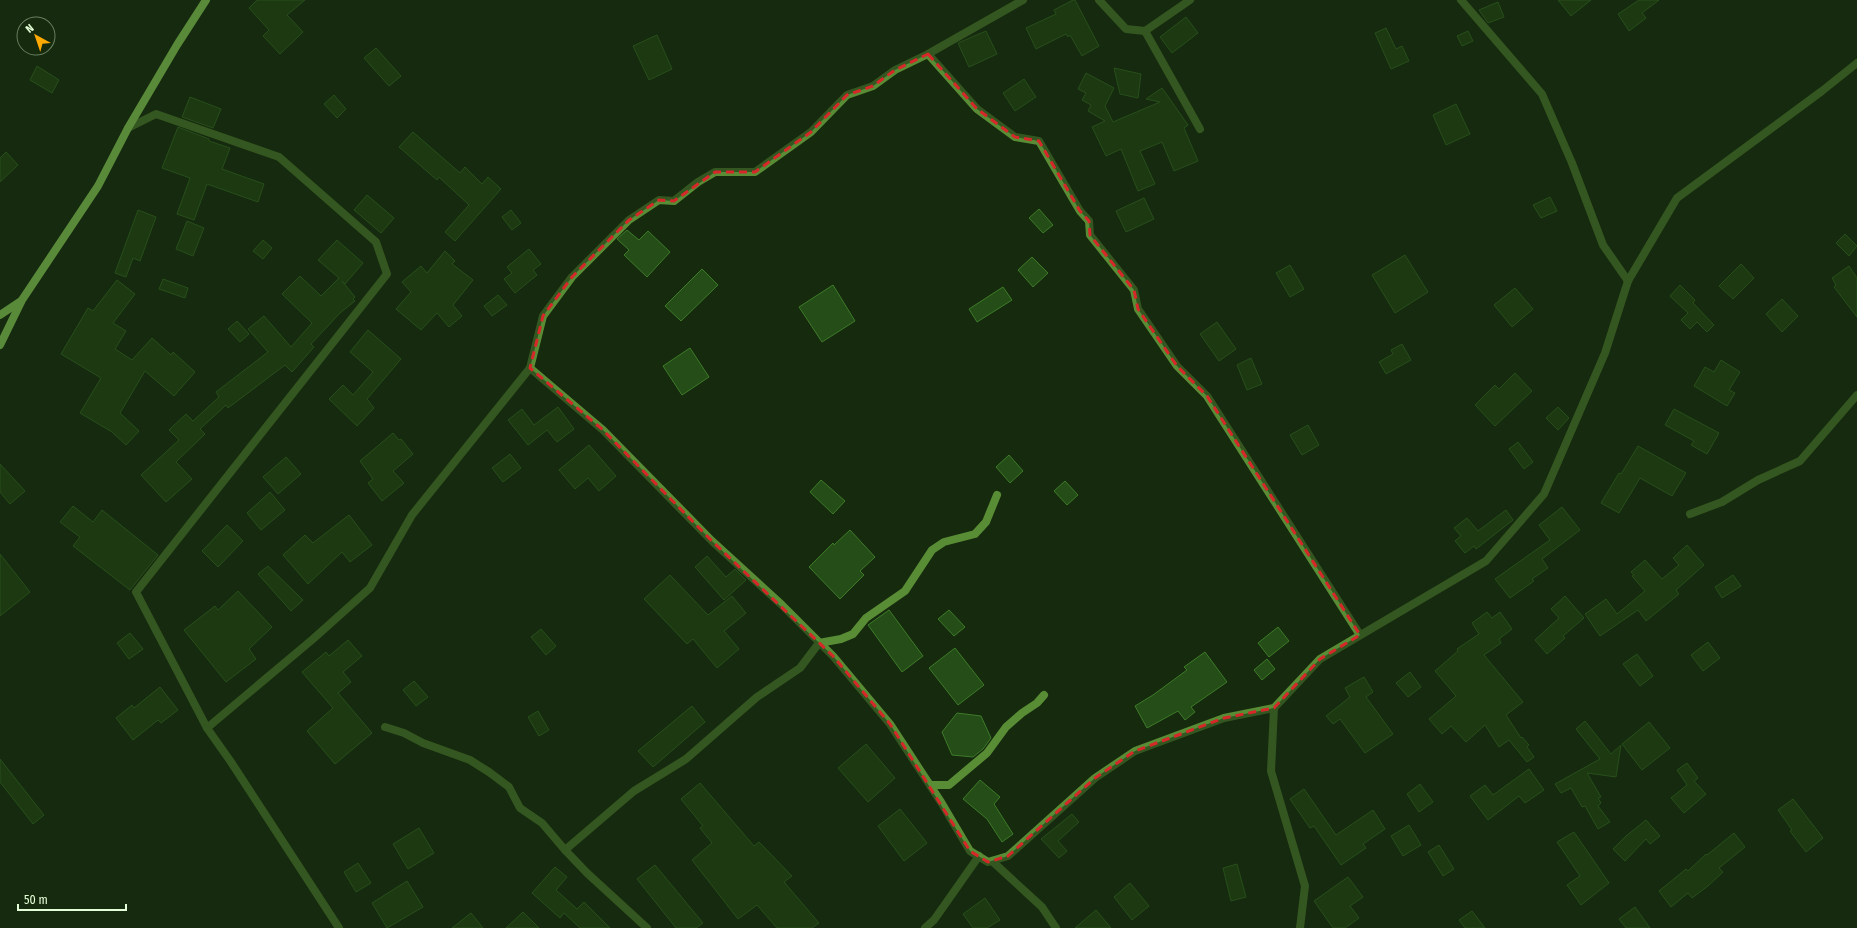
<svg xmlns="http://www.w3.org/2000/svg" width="1857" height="928" font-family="'Fira Sans Condensed',sans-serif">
<rect width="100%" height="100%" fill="#162a0e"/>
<g fill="#254d18" stroke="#3d7b29">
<path d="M257,0H305L287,15L303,32L280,54L263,36L269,30L249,8Z"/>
<path d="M1073,0H1075L1099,46L1082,56L1070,35L1068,37L1066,34L1036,49L1026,28L1056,14L1054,10Z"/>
<path d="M1558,0H1591L1571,16Z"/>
<path d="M1639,0H1659L1642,13L1646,18L1629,31L1618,14Z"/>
<path d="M1498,2L1504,17L1488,23L1479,10Z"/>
<path d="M1186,17L1198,33L1172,53L1160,37Z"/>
<path d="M1386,28L1396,49L1402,46L1409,61L1391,69L1375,33Z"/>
<path d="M986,31L997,54L969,67L958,43Z"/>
<path d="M1468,31L1473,41L1462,46L1457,36Z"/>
<path d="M657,35L672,69L649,80L633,46Z"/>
<path d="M376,48L401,76L389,86L364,58Z"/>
<path d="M37,66L59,80L52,93L30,80Z"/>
<path d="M1114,68L1141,74L1138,98L1120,94Z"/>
<path d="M1086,73L1114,88L1105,106L1113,122L1160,102L1146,99L1162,88L1188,125L1184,128L1198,161L1174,171L1162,142L1140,151L1155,184L1138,191L1121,149L1106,156L1092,127L1105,121L1088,111L1091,105L1082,100L1086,93L1078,89Z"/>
<path d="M1024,79L1036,97L1015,111L1003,93Z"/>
<path d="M334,95L346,109L337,118L324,104Z"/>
<path d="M190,97L221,109L213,128L182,117Z"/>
<path d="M1456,104L1470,134L1446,145L1433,115Z"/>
<path d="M178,127L209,139V141L230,148L222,169L264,184L258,202L207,184L194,220L177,214L190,178L162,168Z"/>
<path d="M413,132L460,173L465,167L482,184L488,177L501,189L455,241L445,232L469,205L439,177L437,180L399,147Z"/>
<path d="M6,152L18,165L0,182V158Z"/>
<path d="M367,195L394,218L381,233L354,210Z"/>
<path d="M1550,197L1557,211L1541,218L1533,205Z"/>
<path d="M1144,198L1154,219L1126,232L1116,211Z"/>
<path d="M1039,209L1053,225L1043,233L1029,218Z"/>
<path d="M138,210L156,217L140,261L133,258L126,277L115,273Z"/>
<path d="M511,210L521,223L512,230L502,217Z"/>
<path d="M187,221L204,228L193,256L176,249Z"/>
<path d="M627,230L639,240L648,231L670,252L647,277L624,255L629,250L617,239Z"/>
<path d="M1845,234L1857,246L1849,256L1836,243Z"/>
<path d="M263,240L272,248L263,259L253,251Z"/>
<path d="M337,240L363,263L345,284L342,281L355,297L353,299L355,301L340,313L311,344L314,347L292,372L285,365L228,408L226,405L200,429L205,434L176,462L192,479L166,502L141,475L179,440L169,430L186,414L193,421L219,397L216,392L268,352L248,329L264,316L291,347L312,323L282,294L300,276L321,296L339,278L318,260Z"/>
<path d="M529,249L541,264L533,270L537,275L515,293L504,279L512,273L507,267Z"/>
<path d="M445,251L455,261L452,264L473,280L453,305L462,316L449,327L437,313L421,330L396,309L411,292L402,282L421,266L427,273Z"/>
<path d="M1405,255L1428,292L1395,313L1372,275Z"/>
<path d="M1032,257L1048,273L1033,287L1018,270Z"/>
<path d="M1741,264L1754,278L1733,299L1719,286Z"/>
<path d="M1290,265L1304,289L1290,297L1276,273Z"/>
<path d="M1849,266L1857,278V317L1834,287L1836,285L1832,278Z"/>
<path d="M702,269L718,285L681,321L665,306Z"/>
<path d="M163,279L188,288L185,298L159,289Z"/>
<path d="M117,280L135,294L113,323L126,331L115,349L132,360L152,338L171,355L173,352L195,372L174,396L145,371L120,413L139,431L126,445L112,432L80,413L101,378L61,354L88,308L93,311Z"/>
<path d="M833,285L855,321L822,342L799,307Z"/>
<path d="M1680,285L1695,300L1693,303L1714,325L1707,332L1697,322L1690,329L1681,320L1688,313L1670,296Z"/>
<path d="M1003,287L1012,300L977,322L969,309Z"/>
<path d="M1515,288L1533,309L1512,327L1494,305Z"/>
<path d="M498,295L507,305L492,316L484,306Z"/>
<path d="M1782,299L1798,316L1782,332L1766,314Z"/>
<path d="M237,321L249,334L240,342L228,329Z"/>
<path d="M1217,322L1236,349L1219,361L1200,334Z"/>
<path d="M368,330L401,359L367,399L374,408L357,426L329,399L343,385L353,395L373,372L350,352Z"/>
<path d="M1402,344L1411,360L1386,374L1379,362L1393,354L1391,350Z"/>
<path d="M690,348L709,377L682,395L663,366Z"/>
<path d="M1251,358L1262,384L1247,390L1237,365Z"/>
<path d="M1721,360L1740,372L1729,390L1735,393L1727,406L1694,386L1705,367L1714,372Z"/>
<path d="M1515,373L1532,391L1495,426L1475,405L1495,385L1499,389Z"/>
<path d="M558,407L574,429L557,442L547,430L528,445L508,420L522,409L534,425Z"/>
<path d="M1558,407L1569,418L1558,430L1546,418Z"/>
<path d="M1674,409L1719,433L1707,454L1691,445L1694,441L1665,425Z"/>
<path d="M1308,425L1319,445L1302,455L1290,435Z"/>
<path d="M393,433L399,440L401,439L413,454L393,471L404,483L382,501L368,483L373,479L360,461Z"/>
<path d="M1518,442L1533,462L1524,469L1509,449Z"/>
<path d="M589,445L616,476L599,491L588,478L575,489L559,470Z"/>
<path d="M1638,446L1686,473L1672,496L1640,478L1619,513L1601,503L1619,473L1621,474Z"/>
<path d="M510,454L521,468L503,482L492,468Z"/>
<path d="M1009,455L1023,471L1010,483L996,467Z"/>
<path d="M286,457L301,474L278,494L263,477Z"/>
<path d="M0,464L25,491L10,504L0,492Z"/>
<path d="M821,480L845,501L833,514L810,492Z"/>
<path d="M1065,481L1078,495L1067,505L1054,491Z"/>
<path d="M270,492L285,510L261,530L247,513Z"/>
<path d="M73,506L93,522L102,510L158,555L130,590L73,546L80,537L60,522Z"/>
<path d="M1562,507L1580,530L1542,559L1548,568L1532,579L1534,581L1510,598L1495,579L1550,540L1539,525Z"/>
<path d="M1506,510L1513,520L1476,549L1474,546L1465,553L1455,541L1461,536L1454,528L1467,518L1478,531Z"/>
<path d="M349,515L372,545L350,562L342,552L308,584L283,555L305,535L313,543Z"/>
<path d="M227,525L243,541L218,567L202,551Z"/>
<path d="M850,530L875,557L860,571L864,575L840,599L809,567L833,543L834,545Z"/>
<path d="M1687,545L1704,565L1676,590L1679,594L1646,621L1638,610L1600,636L1585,614L1606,599L1617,614L1645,591L1632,576L1634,575L1631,572L1645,560L1662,579L1679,565L1673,558Z"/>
<path d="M0,554L30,592L0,616Z"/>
<path d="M707,556L726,577L735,569L746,580L724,600L695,567Z"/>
<path d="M268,566L303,600L291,611L258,574Z"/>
<path d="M670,575L708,615L732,596L746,613L724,631L739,649L717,668L693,639L687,644L644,599Z"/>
<path d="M1733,575L1741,586L1722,598L1715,587Z"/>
<path d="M238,591L272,627L249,649L256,659L226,682L184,630L215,606L218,610Z"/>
<path d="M1565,596L1584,618L1563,636L1565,638L1547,654L1535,640L1559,618L1551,609Z"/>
<path d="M889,610L923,656L902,672L868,625Z"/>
<path d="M949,610L965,627L954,636L938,619Z"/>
<path d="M1487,612L1492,618L1500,612L1512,629L1499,639L1501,643L1484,655L1523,702L1506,715L1521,738L1522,737L1529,745L1527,747L1534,757L1527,762L1509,740L1499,747L1485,725L1466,742L1451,726L1442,734L1429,719L1456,696L1435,671L1458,651L1457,649L1479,634L1472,623Z"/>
<path d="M1278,627L1289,641L1269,657L1258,643Z"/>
<path d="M541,629L556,646L546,655L531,637Z"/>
<path d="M130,633L143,649L129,659L117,643Z"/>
<path d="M348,640L362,656L343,672L351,682L338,693L372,733L335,764L307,731L333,708L302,672L326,652L329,656Z"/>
<path d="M1708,642L1720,658L1703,671L1691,655Z"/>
<path d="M955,648L984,685L958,705L929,668Z"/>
<path d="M1205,652L1227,682L1191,707L1195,712L1185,720L1178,711L1147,728L1135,706L1153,695L1187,670L1184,667Z"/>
<path d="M1637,654L1653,676L1640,686L1623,664Z"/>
<path d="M1267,659L1275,669L1262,680L1254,670Z"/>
<path d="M1410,672L1421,687L1408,697L1396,683Z"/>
<path d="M1364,677L1373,692L1366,697L1393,734L1365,753L1340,719L1333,724L1326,716L1350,697L1345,688Z"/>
<path d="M414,681L428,697L416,706L403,690Z"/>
<path d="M160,687L178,710L161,723L158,720L133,740L116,718L132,705L134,708Z"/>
<path d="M692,706L705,722L653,767L638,751Z"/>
<path d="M538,711L549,730L539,736L528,717Z"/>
<path d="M957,713L981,716L991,738L983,749L973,757L952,755L942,732Z"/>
<path d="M1585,721L1611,754L1621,745L1616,777L1587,773L1601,797L1598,798L1601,803L1598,806L1610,822L1598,829L1585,806L1582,807L1571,788L1561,793L1555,784L1600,759L1576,729Z"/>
<path d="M1649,722L1670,748L1642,770L1622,744Z"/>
<path d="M866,744L895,778L868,802L838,768Z"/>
<path d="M0,759L44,815L33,824L0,782Z"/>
<path d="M1687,763L1698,778L1694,781L1706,794L1684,813L1671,798L1687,785L1677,770Z"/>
<path d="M1529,769L1544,790L1525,803L1519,796L1488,820L1470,796L1485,785L1493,795Z"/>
<path d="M980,780L1000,797L994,804L1013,834L1002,842L987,819L963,799Z"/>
<path d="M700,783L754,846L759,842L792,876L784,882L819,923L812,928H777L757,905L738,919L710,883L692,860L712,843L700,828L703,826L681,799Z"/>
<path d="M1420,784L1433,802L1419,812L1407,794Z"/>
<path d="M1304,789L1336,835L1373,810L1385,829L1363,844L1366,848L1341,865L1314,826L1310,828L1290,799Z"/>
<path d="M1793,799L1823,838L1806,852L1790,831L1792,830L1778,810Z"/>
<path d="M900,809L927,843L904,861L878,826Z"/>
<path d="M1072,814L1079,822L1058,841L1067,851L1059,858L1041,839Z"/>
<path d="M1646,820L1660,836L1650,844L1646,839L1625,861L1613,849L1626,836Z"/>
<path d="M1409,825L1421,845L1403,856L1391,836Z"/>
<path d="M419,828L434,853L408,869L393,844Z"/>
<path d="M1574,832L1609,883L1581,905L1567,885L1580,876L1557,842Z"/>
<path d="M1734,833L1745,847L1719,868L1723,872L1708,886L1692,898L1688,893L1671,907L1659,891L1686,869L1688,871L1706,854L1707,855Z"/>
<path d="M1439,845L1454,869L1443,876L1428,852Z"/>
<path d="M358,863L371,883L356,892L344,872Z"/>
<path d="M1237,864L1246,897L1231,901L1223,868Z"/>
<path d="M655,865L703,923L696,928H676L637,879Z"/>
<path d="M555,867L567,877L556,890L577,909L584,902L610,928H580L564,913L560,918L532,893Z"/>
<path d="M1348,877L1363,897L1350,906L1359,918L1345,928H1333L1314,901Z"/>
<path d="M407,881L423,907L387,928L372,903Z"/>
<path d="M1130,883L1149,906L1132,920L1114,897Z"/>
<path d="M985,898L1000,920L987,928H973L963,914Z"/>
<path d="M1635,907L1650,928H1626L1619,919Z"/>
<path d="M1096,910L1111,928H1075Z"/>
<path d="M1472,911L1485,928H1465L1459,920Z"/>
<path d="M523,912L539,928H506Z"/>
<path d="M471,913L483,928H452Z"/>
</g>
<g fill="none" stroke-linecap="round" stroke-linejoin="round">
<g stroke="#598d35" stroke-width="8">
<path d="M1099,0L1126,29L1145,31L1190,0"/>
<path d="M1461,0L1542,94L1572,163L1603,245L1628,281"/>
<path d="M1145,31L1200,129"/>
<path d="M928,54L1023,0"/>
<path d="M128,128L156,114L279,157L376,242L387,274L136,592L207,728L231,762L339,928"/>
<path d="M530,368L543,316L572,277L629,220L659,200L674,201L698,182L715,172H755L811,132L847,95L873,86L895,70L928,54L977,109L1015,137L1039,141L1080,211L1089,221L1090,235L1134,290L1138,309L1177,366L1207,396L1360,635"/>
<path d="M1690,514L1722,502L1758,480L1800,461L1857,395"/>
<path d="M385,727L404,733L423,743L470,760L489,772L509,787L520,808L542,823L565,850"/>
<path d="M207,728L313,639L370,588L412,515L530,368L603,430L712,541L782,605L833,656L890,724L941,802L970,851L988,862L1008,856L1095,778L1135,751L1224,718L1274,708"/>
<path d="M930,785H949L987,753L1006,727L1022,713L1037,703L1044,695"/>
<path d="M992,861L1042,907L1056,928"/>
<path d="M647,928L587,873L565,850L634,791L686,759L757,697L800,668L819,643L841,639L853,634L866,618L905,591L932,550L944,542L975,534L986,522L997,495"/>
<path d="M925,928L934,920L979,856"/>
<path d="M1300,928L1305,886L1271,771L1274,708L1320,659L1486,561L1544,494L1605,353L1628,281L1677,198L1822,91L1857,63"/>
</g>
<g stroke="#abff6e" stroke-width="8">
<path d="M0,315L21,301"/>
<path d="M0,345L22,300L98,186L128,128L177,45L206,0"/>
</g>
</g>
<path d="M0 0H1857V928H0ZM928,54L977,109L1015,137L1039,141L1080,211L1089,221L1090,235L1134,290L1138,309L1177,366L1207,396L1360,635L1320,659L1274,708L1224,718L1135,751L1095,778L1008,856L988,862L970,851L890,724L833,656L712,541L603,430L530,368L543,316L572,277L629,220L659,200L674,201L715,172H755L811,132L847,95L873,86L895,70Z" fill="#162a0e" fill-opacity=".55" fill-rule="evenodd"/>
<path fill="none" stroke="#d62828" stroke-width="3" stroke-dasharray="8 5" stroke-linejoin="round" d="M928,54L977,109L1015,137L1039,141L1080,211L1089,221L1090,235L1134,290L1138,309L1177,366L1207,396L1360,635L1320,659L1274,708L1224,718L1135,751L1095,778L1008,856L988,862L970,851L890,724L833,656L712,541L603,430L530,368L543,316L572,277L629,220L659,200L674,201L715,172H755L811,132L847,95L873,86L895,70Z"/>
<g transform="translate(36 36) rotate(320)"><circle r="19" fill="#162a0e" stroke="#687f5e"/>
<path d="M0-3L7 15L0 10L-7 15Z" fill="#ffa903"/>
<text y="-6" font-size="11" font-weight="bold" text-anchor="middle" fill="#e4ffd7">N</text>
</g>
<path d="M18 904v6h108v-6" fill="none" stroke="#e4ffd7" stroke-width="2"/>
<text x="24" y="904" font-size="12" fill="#e4ffd7" stroke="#162a0e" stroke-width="3" paint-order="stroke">50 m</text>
</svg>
